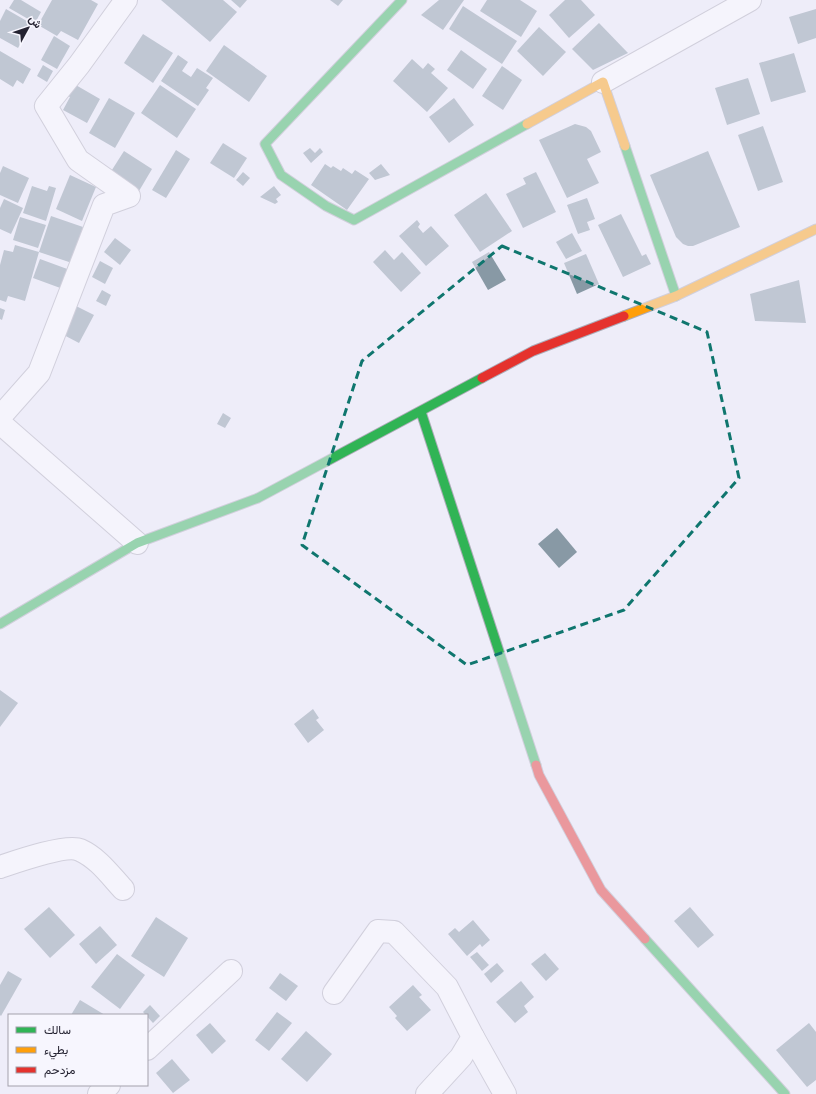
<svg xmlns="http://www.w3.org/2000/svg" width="816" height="1094" font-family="'PT Sans',Vazirmatn,sans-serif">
<rect width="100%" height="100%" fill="#eeedf9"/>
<g fill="#8899a5">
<path d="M14,0H21L41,12L35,23L9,8Z"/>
<path d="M52,0H91L98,4L78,40L61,31L57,36L38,25Z"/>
<path d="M161,0H223L237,12L210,42Z"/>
<path d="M231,0H247L240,8Z"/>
<path d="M330,0H343L338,6Z"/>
<path d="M439,0H464L443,30L421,15Z"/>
<path d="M487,0H520L537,11L521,37L480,11Z"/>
<path d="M565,0H581L595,15L569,38L549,15Z"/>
<path d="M463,6L517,41L502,64L449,29Z"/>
<path d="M6,9L32,24L18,48L0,38V21Z"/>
<path d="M816,9V38L798,44L789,17Z"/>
<path d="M599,23L628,53L593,70L572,49Z"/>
<path d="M539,27L566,52L543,76L517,51Z"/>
<path d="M143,34L173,53L153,83L124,63Z"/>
<path d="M54,36L70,46L57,69L41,60Z"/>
<path d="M224,45L267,76L249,102L206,71Z"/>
<path d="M461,50L487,69L473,89L447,70Z"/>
<path d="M0,51L31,69L23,84L17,80L13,87L0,79Z"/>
<path d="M794,53L806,92L771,102L759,63Z"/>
<path d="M178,55L188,62L182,71L191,77L197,68L213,78L206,88L209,90L198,106L161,81Z"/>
<path d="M412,59L423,69L428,63L435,69L431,73L448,88L427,112L393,81Z"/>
<path d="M43,65L53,71L47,82L37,76Z"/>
<path d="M502,66L522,80L503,110L482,96Z"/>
<path d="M748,78L760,114L727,125L715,88Z"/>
<path d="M74,84L100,99L87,123L63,110L70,97L68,96Z"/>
<path d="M160,85L196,109L177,138L141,113Z"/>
<path d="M109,98L135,113L115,148L89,133Z"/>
<path d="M454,98L474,125L449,143L429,117Z"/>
<path d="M575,124L586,127L591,131L601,152L587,159L599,183L567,198L539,140Z"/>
<path d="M763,126L783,182L758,191L738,135Z"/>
<path d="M223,143L247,158L234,178L210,163Z"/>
<path d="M310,148L315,153L320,148L323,152L311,163L303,153Z"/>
<path d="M176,150L190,159L166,198L152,190Z"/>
<path d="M124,151L152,169L139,191L110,173Z"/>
<path d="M708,151L740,227L693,246H688L683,244L676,237L650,175Z"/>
<path d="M325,164L331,168L333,166L341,171L343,168L352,174L355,170L369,179L347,210L311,185Z"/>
<path d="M381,164L390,175L375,180L369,173Z"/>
<path d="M3,166L29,178L18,203L0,195V173Z"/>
<path d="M243,172L250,178L243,186L236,180Z"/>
<path d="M536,172L556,212L523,228L506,194L526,184L523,178Z"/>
<path d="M70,175L96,187L82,221L56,209Z"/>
<path d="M32,186L47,191L49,186L56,188L46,221L23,213Z"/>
<path d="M274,186L281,195L276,199L278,202L275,204L260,197Z"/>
<path d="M486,193L512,231L480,252L454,215Z"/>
<path d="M587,198L595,219L587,222L590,230L578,234L567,205Z"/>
<path d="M4,199L23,208L11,234L0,229V208Z"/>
<path d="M621,214L642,256L646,254L651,264L623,277L598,225Z"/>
<path d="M51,216L83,227L72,263L39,252Z"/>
<path d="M20,217L46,225L38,248L13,240Z"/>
<path d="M417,220L420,224L418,227L423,233L431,226L449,246L426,266L399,236Z"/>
<path d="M572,233L582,251L566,259L556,242Z"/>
<path d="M115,238L131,250L120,265L104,252Z"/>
<path d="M15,245L39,252L25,301L8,296L6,302L0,300V265L4,250L13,252Z"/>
<path d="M385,250L394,260L402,252L421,273L401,292L373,262Z"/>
<path d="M489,252L506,280L488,290L472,262Z"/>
<path d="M586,254L599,284L577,294L564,263Z"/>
<path d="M40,259L70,270L63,289L33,278Z"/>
<path d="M100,261L113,268L105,284L92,277Z"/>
<path d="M799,280L806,323L755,321L750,294Z"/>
<path d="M102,290L111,295L106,306L96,301Z"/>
<path d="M72,304L94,315L79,343L58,332Z"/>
<path d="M0,308L5,310L2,320L0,319Z"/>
<path d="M223,413L231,418L225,428L217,424Z"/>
<path d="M557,528L577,552L559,568L538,544Z"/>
<path d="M0,690L18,703L0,727Z"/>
<path d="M313,709L319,718L316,720L324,730L308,743L294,724Z"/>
<path d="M49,907L75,935L50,958L24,929Z"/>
<path d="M690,907L714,935L698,948L674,921Z"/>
<path d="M156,917L188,938L164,977L131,956Z"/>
<path d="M473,920L490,940L482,947L480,944L467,956L448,934L455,928L459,932Z"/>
<path d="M100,926L117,945L96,964L79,944Z"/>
<path d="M477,952L489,965L482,971L470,957Z"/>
<path d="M545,953L559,969L546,981L531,964Z"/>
<path d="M117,954L145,975L120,1009L91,987Z"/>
<path d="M497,963L504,971L491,983L484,974Z"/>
<path d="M8,971L22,979L1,1016L0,1015V985Z"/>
<path d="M280,973L298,986L286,1001L269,988Z"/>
<path d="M521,981L534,997L524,1006L528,1012L515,1023L496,1002Z"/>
<path d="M413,985L422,995L419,997L431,1010L407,1031L395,1018L397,1016L389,1007Z"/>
<path d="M80,1000L105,1015H71Z"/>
<path d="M150,1005L160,1016L153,1023L143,1012Z"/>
<path d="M277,1012L292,1023L269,1051L255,1040Z"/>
<path d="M210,1023L226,1041L212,1054L196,1035Z"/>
<path d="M809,1023L816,1032V1080L807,1087L776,1050Z"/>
<path d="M306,1031L332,1054L307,1082L281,1059Z"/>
<path d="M172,1059L190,1080L173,1093L156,1073Z"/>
</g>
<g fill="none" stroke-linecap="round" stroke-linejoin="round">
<g stroke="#adacb8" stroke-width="24">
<g id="street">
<path d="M603,82L750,0"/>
<path d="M0,417L39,373L104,205L129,196L78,160L46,106L79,65L126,0"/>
<path d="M0,423L137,543"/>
<path d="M0,867C15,862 67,844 80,850C98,858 110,875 123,889"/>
<path d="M334,993L378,931L394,932L447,987L473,1037L461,1057L427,1094"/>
<path d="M473,1037L505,1094"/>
<path d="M147,1049L231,971"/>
<path d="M99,1094L109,1085"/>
</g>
</g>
<g stroke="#adacb8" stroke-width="11">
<g id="fast">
<path d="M402,0L265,144L281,175L326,206L354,220L527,124"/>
<path d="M625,146L676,296"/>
<path d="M421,412L536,765"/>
<path d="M0,624L137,543L258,498L482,378"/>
<path d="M645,939L785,1094"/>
</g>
</g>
<g stroke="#adacb8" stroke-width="11">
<g id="slow">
<path d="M527,124L603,82L625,146"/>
<path d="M624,316L676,296L816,229"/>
</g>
</g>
<g stroke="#adacb8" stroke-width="11">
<g id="jam">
<path d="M482,378L533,351L624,316"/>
<path d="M536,765L539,775L601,890L645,939"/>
</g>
</g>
<use href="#street" stroke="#fcfcfe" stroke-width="22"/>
<use href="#fast" stroke="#30b455" stroke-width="9"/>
<use href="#slow" stroke="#ff9f0a" stroke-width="9"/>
<use href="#jam" stroke="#e5322d" stroke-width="9"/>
</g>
<path d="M0 0H816V1094H0ZM502,246L707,332L739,478L624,610L467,665L302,545L362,361Z" fill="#eeedf9" fill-opacity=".55" fill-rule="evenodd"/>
<path fill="none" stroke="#0f766e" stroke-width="3" stroke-dasharray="8 5" stroke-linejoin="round" d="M502,246L707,332L739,478L624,610L467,665L302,545L362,361Z"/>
<rect x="8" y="1014" width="140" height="72" fill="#f7f6fe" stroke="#a3a1ac"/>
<rect x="16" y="1027" width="20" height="6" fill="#30b455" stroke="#a3a1ac"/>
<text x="44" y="1034" font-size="12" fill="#242231">سالك</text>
<rect x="16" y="1047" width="20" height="6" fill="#ff9f0a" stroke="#a3a1ac"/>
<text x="44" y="1054" font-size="12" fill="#242231">بطيء</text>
<rect x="16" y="1067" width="20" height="6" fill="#e5322d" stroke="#a3a1ac"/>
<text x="44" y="1074" font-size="12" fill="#242231">مزدحم</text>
<g transform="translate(28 28) rotate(50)" stroke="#f7f6fe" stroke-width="3" paint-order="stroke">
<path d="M0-3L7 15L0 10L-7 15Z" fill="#242231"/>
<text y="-6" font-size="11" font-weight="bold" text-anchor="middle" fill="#242231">ش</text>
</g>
</svg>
